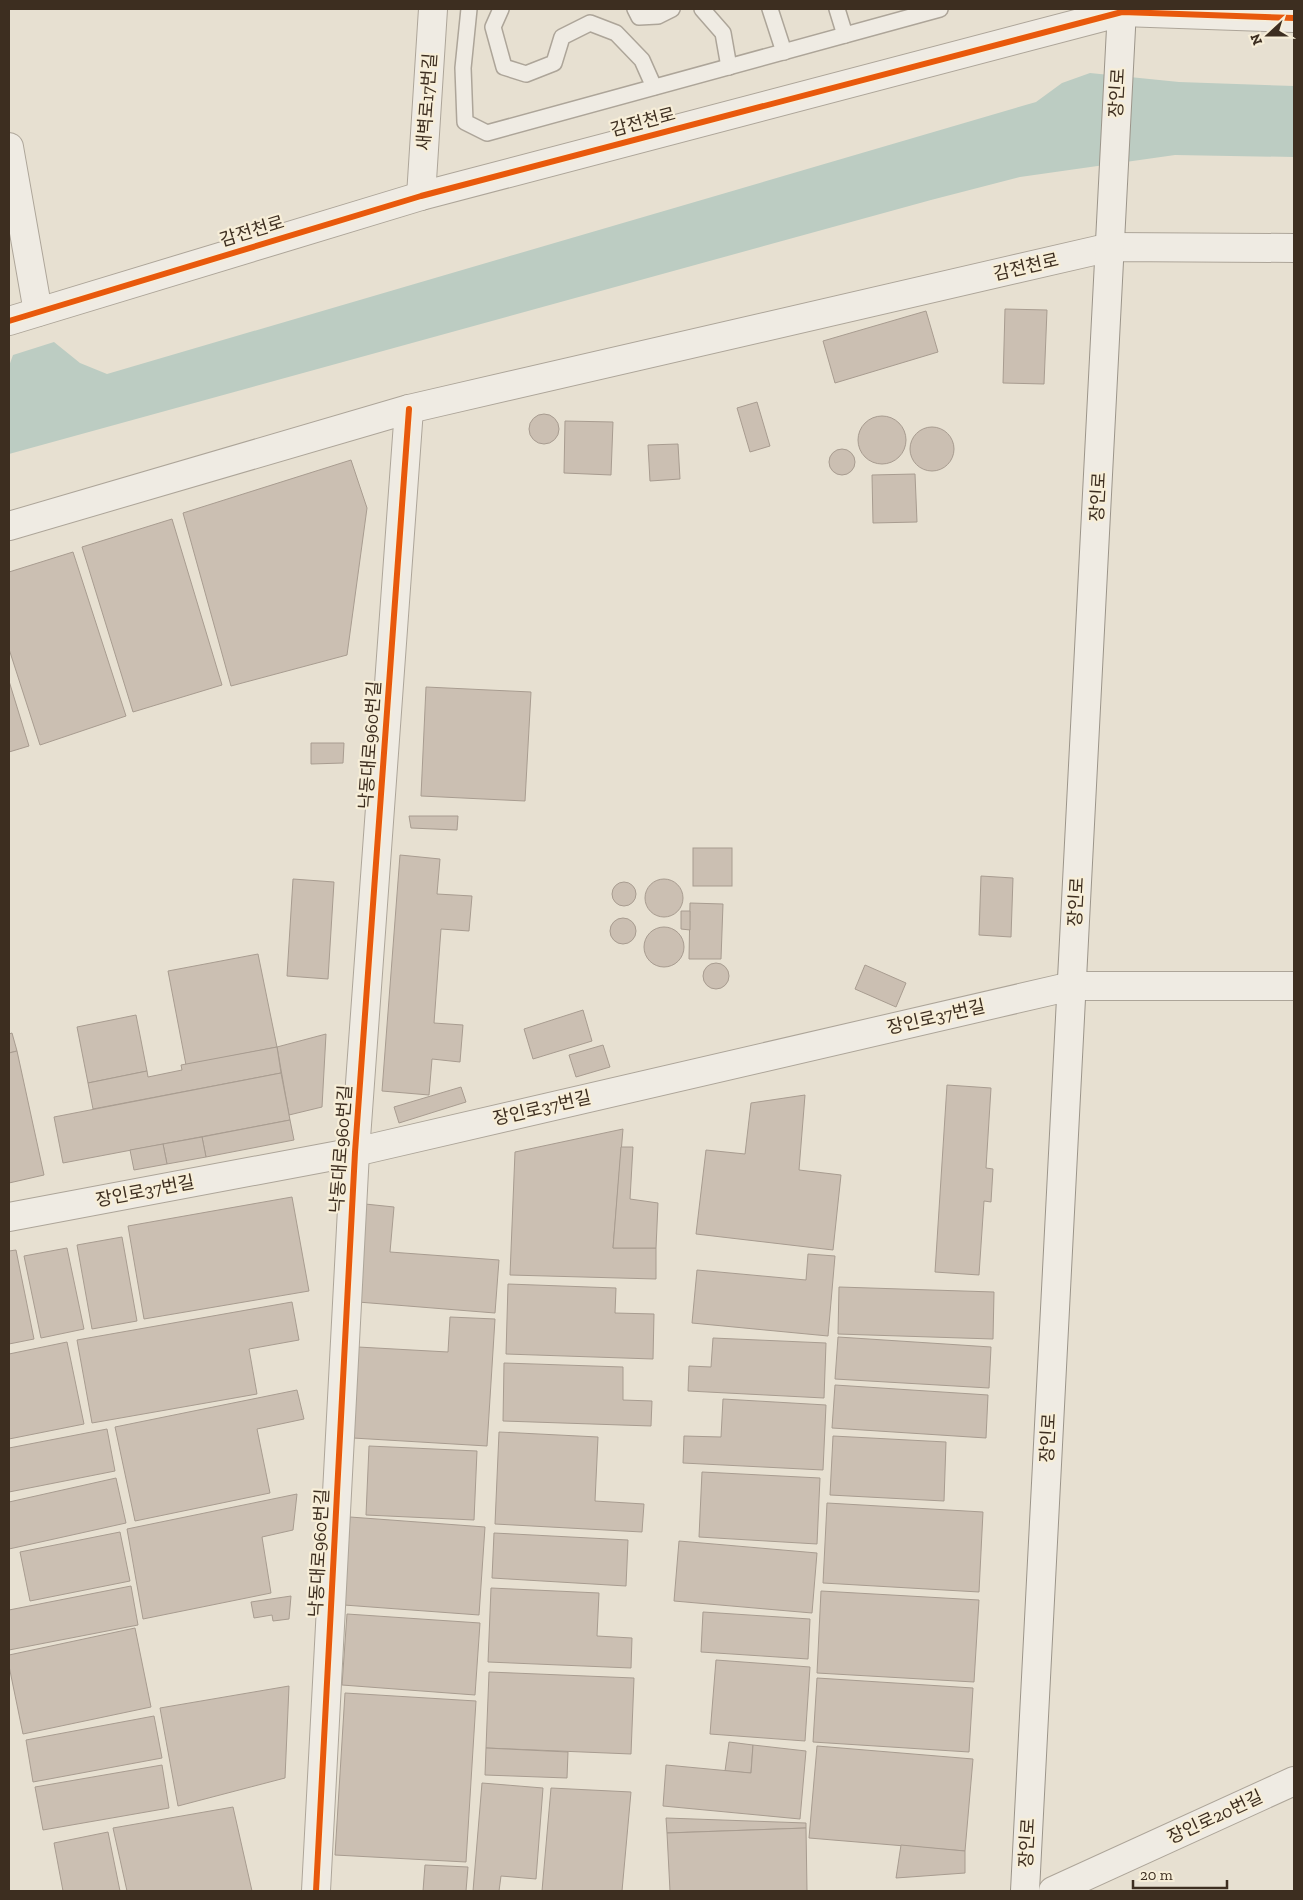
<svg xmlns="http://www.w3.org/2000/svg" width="1303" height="1900" font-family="'Zilla Slab','Noto Sans KR',serif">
<rect width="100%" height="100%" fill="#e7e0d1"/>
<path fill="#bcccc2" d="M1090,73L1179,82L1294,86V157L1175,155L1020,177L931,200L9,454V366L13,355L54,342L80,363L107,374L1036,102L1062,83Z"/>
<g fill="#cbbfb2" stroke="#a89c90">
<path d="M1005,309L1047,310L1044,384L1003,383Z"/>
<path d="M926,311L938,352L835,383L823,341Z"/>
<path d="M757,402L770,446L750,452L737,408Z"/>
<circle cx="544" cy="429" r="15"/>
<circle cx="882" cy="440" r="24"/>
<path d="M565,421L613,422L611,475L564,473Z"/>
<circle cx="932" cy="449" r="22"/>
<path d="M678,444L680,479L650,481L648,445Z"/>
<circle cx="842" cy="462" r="13"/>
<path d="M351,460L367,508L347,655L231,686L183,513Z"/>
<path d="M915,474L917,522L873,523L872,475Z"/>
<path d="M172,519L222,685L133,712L82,547Z"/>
<path d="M73,552L126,716L40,745L9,649V572Z"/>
<path d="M9,681L29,746L9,752Z"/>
<path d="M426,687L531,692L525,801L421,796Z"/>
<path d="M311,743H344L343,763L311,764Z"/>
<path d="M409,816H458L457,830L411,828Z"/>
<rect x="693" y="848" width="39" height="38"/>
<path d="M400,855L440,859L437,894L472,896L469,931L441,929L434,1023L463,1025L460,1062L432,1059L429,1095L382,1091Z"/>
<path d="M981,876L1013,878L1011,937L979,935Z"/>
<path d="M293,879L334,882L328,979L287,976Z"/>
<circle cx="664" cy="898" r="19"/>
<circle cx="624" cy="894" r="12"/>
<path d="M690,903L723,904L721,959H689Z"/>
<path d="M681,911H690V930L681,929Z"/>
<circle cx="623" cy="931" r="13"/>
<circle cx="664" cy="947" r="20"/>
<path d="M258,954L277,1047L186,1065L168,971Z"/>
<circle cx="716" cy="976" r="13"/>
<path d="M865,965L906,983L896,1007L855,989Z"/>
<path d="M583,1010L592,1041L533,1059L524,1029Z"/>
<path d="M136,1015L147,1071L88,1083L77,1027Z"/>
<path d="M12,1033L17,1051L9,1053V1034Z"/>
<path d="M326,1034L322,1107L289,1115L277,1047Z"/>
<path d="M603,1045L610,1067L576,1077L569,1055Z"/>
<path d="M277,1047L281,1073L93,1109L88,1083L147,1071L148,1077L182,1070L181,1065Z"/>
<path d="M17,1051L44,1175L9,1183V1053Z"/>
<path d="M281,1073L290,1120L63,1163L54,1117Z"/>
<path d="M947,1085L991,1088L986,1168L993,1169L991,1202L984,1201L979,1275L935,1272Z"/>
<path d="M461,1087L466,1102L399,1123L394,1107Z"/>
<path d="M805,1095L799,1170L841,1175L833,1250L696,1234L706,1150L745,1154L751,1103Z"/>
<path d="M290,1120L294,1140L206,1157L202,1137Z"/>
<path d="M623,1129L613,1248H656V1279L510,1275L515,1152Z"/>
<path d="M202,1137L206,1157L167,1164L163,1144Z"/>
<path d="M163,1144L167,1164L134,1170L130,1150Z"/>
<path d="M621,1147H633L630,1199L658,1203L656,1248H613Z"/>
<path d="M292,1197L309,1291L144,1319L128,1226Z"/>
<path d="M365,1204L394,1207L390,1252L499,1260L495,1313L358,1302Z"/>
<path d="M122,1237L137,1321L92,1329L77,1245Z"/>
<path d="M67,1248L84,1329L41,1338L24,1256Z"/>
<path d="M16,1250L34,1339L9,1344V1251Z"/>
<path d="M808,1254L835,1256L828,1336L692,1323L697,1270L806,1280Z"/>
<path d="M508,1284L616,1288L615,1313L654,1314L653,1359L506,1354Z"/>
<path d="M839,1287L994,1292L993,1339L838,1334Z"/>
<path d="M292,1302L299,1340L249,1349L257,1394L92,1423L77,1340Z"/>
<path d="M450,1317L495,1319L487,1446L353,1438L358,1347L448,1352Z"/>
<path d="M838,1337L991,1347L989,1388L835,1379Z"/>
<path d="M713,1338L826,1343L824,1398L688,1391L689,1366L711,1367Z"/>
<path d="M67,1342L84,1424L9,1439V1354Z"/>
<path d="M504,1363L623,1367V1400L652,1401L651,1426L503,1421Z"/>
<path d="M835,1385L988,1395L986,1438L832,1428Z"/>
<path d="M297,1390L304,1419L257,1429L270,1493L135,1521L115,1427Z"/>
<path d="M723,1399L826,1405L823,1470L683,1463L684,1436L721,1437Z"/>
<path d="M107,1429L115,1471L9,1492V1448Z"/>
<path d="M499,1432L598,1437L595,1501L644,1504L642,1532L495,1524Z"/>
<path d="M833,1436L946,1442L944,1501L830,1495Z"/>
<path d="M369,1446L477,1451L474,1520L366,1515Z"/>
<path d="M702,1472L820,1478L817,1544L699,1537Z"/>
<path d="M116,1478L126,1523L9,1549V1502Z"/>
<path d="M297,1494L293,1530L262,1537L271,1593L143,1619L127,1529Z"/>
<path d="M827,1503L983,1512L979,1592L823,1583Z"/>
<path d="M350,1517L485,1527L479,1615L344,1605Z"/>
<path d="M120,1532L130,1581L30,1601L20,1552Z"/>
<path d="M494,1533L628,1540L626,1586L492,1578Z"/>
<path d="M679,1541L817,1553L812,1613L674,1601Z"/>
<path d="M131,1586L138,1625L9,1650V1610Z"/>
<path d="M491,1588L599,1593L597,1636L632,1638L631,1668L488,1662Z"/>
<path d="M821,1591L979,1600L974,1682L817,1673Z"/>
<path d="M291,1596L289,1619L273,1621L272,1615L254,1618L251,1602Z"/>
<path d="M703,1612L810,1619L808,1659L701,1652Z"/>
<path d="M347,1614L480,1623L475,1695L342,1685Z"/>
<path d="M135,1628L151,1707L23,1734L9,1666V1655Z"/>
<path d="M716,1660L810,1667L805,1741L710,1734Z"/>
<path d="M489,1672L634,1678L631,1754L486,1748Z"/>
<path d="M817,1678L973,1688L969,1752L813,1742Z"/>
<path d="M289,1686L285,1778L178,1806L160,1708Z"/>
<path d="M345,1693L476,1701L466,1862L335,1855Z"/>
<path d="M154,1716L162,1758L33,1782L26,1740Z"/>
<path d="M729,1742L753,1745L751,1773L725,1771Z"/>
<path d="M753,1745L806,1751L800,1819L663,1806L666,1765L751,1773Z"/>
<path d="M817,1746L973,1759L965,1851L809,1838Z"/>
<path d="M486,1748L568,1752L567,1778L485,1775Z"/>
<path d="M162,1765L169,1808L43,1830L35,1787Z"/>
<path d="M482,1783L543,1788L536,1879L501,1876L499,1891H473Z"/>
<path d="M551,1788L631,1792L622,1891H542Z"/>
<path d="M233,1807L252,1891H127L113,1828Z"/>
<path d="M666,1818L806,1823V1828L667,1833Z"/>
<path d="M806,1828L807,1891H670L667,1833Z"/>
<path d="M108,1832L120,1891H63L54,1843Z"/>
<path d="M901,1845L965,1851V1873L896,1878Z"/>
<path d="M425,1865L468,1867L466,1891H423Z"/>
</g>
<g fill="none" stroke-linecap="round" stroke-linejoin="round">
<g stroke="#ada599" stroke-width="18">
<g id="service">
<path d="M469,9L463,68L465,122L487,133L940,9"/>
<path d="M501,9L493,27L504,67L526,74L554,63L562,37L590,23L616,33L642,60L654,87"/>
<path d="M635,9L639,17L658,16L672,9"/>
<path d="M702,9L723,33L729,67"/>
<path d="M770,9L784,52"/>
<path d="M837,9L845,35"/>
</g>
</g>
<g stroke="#ada599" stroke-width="30">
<g id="minor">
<path d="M9,147L38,312"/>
<path d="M421,196L433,9"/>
<path d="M9,1217L355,1152L1072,986H1294"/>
<path d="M316,1891L355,1152L409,409"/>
<path d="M1053,1891L1294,1781"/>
</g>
</g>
<g stroke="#ada599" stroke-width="30">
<g id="tertiary">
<path d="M9,321L421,196L1122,12L1294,18"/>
<path d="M9,526L409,409L1111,247L1294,248"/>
</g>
</g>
<g stroke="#9c958a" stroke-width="30">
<path id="secondary" d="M1025,1891L1122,9"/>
</g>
<use href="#service" stroke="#efebe3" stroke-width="15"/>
<use href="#minor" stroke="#efebe3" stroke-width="28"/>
<use href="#tertiary" stroke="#efebe3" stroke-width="28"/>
<use href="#secondary" stroke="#efebe3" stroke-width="28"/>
<g stroke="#f7eed8" stroke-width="9">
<g id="cycleway">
<path d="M9,321L421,196L1122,12L1294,18"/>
<path d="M316,1891L355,1152L409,409"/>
</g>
</g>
<use href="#cycleway" stroke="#e8590c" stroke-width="6"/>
</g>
<g text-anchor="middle" stroke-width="4.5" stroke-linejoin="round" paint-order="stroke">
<g font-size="18" fill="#3d2e20" stroke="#f7eed8">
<text transform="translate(1117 93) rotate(-87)" y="6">장인로</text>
<text transform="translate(427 102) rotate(-86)" y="6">새벽로17번길</text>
<text transform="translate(643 122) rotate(-15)" y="6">감전천로</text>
<text transform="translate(252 231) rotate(-17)" y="6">감전천로</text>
<text transform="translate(1026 267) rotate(-13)" y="6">감전천로</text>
<text transform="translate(1098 497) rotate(-87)" y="6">장인로</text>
<text transform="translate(370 745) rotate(-86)" y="6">낙동대로960번길</text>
<text transform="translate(1076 902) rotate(-87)" y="6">장인로</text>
<text transform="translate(936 1017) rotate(-13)" y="6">장인로37번길</text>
<text transform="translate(542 1108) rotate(-13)" y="6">장인로37번길</text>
<text transform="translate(341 1149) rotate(-86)" y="6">낙동대로960번길</text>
<text transform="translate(145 1191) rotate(-11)" y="6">장인로37번길</text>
<text transform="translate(1048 1438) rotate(-87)" y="6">장인로</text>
<text transform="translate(319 1553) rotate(-87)" y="6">낙동대로960번길</text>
<text transform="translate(1215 1817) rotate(-25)" y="6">장인로20번길</text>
<text transform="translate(1027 1843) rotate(-87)" y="6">장인로</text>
</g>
</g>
<rect width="1303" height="1900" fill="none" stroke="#3d2e20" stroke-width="20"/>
<g transform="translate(1268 35) rotate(249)" stroke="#f7eed8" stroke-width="4" paint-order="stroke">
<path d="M0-4L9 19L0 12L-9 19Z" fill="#3d2e20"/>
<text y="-8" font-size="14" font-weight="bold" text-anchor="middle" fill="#3d2e20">N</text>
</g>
<path d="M1133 1880v8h94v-8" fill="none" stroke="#3d2e20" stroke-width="2.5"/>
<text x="1140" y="1880" font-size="15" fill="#3d2e20" stroke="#f7eed8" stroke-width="4" paint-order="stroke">20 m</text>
</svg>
